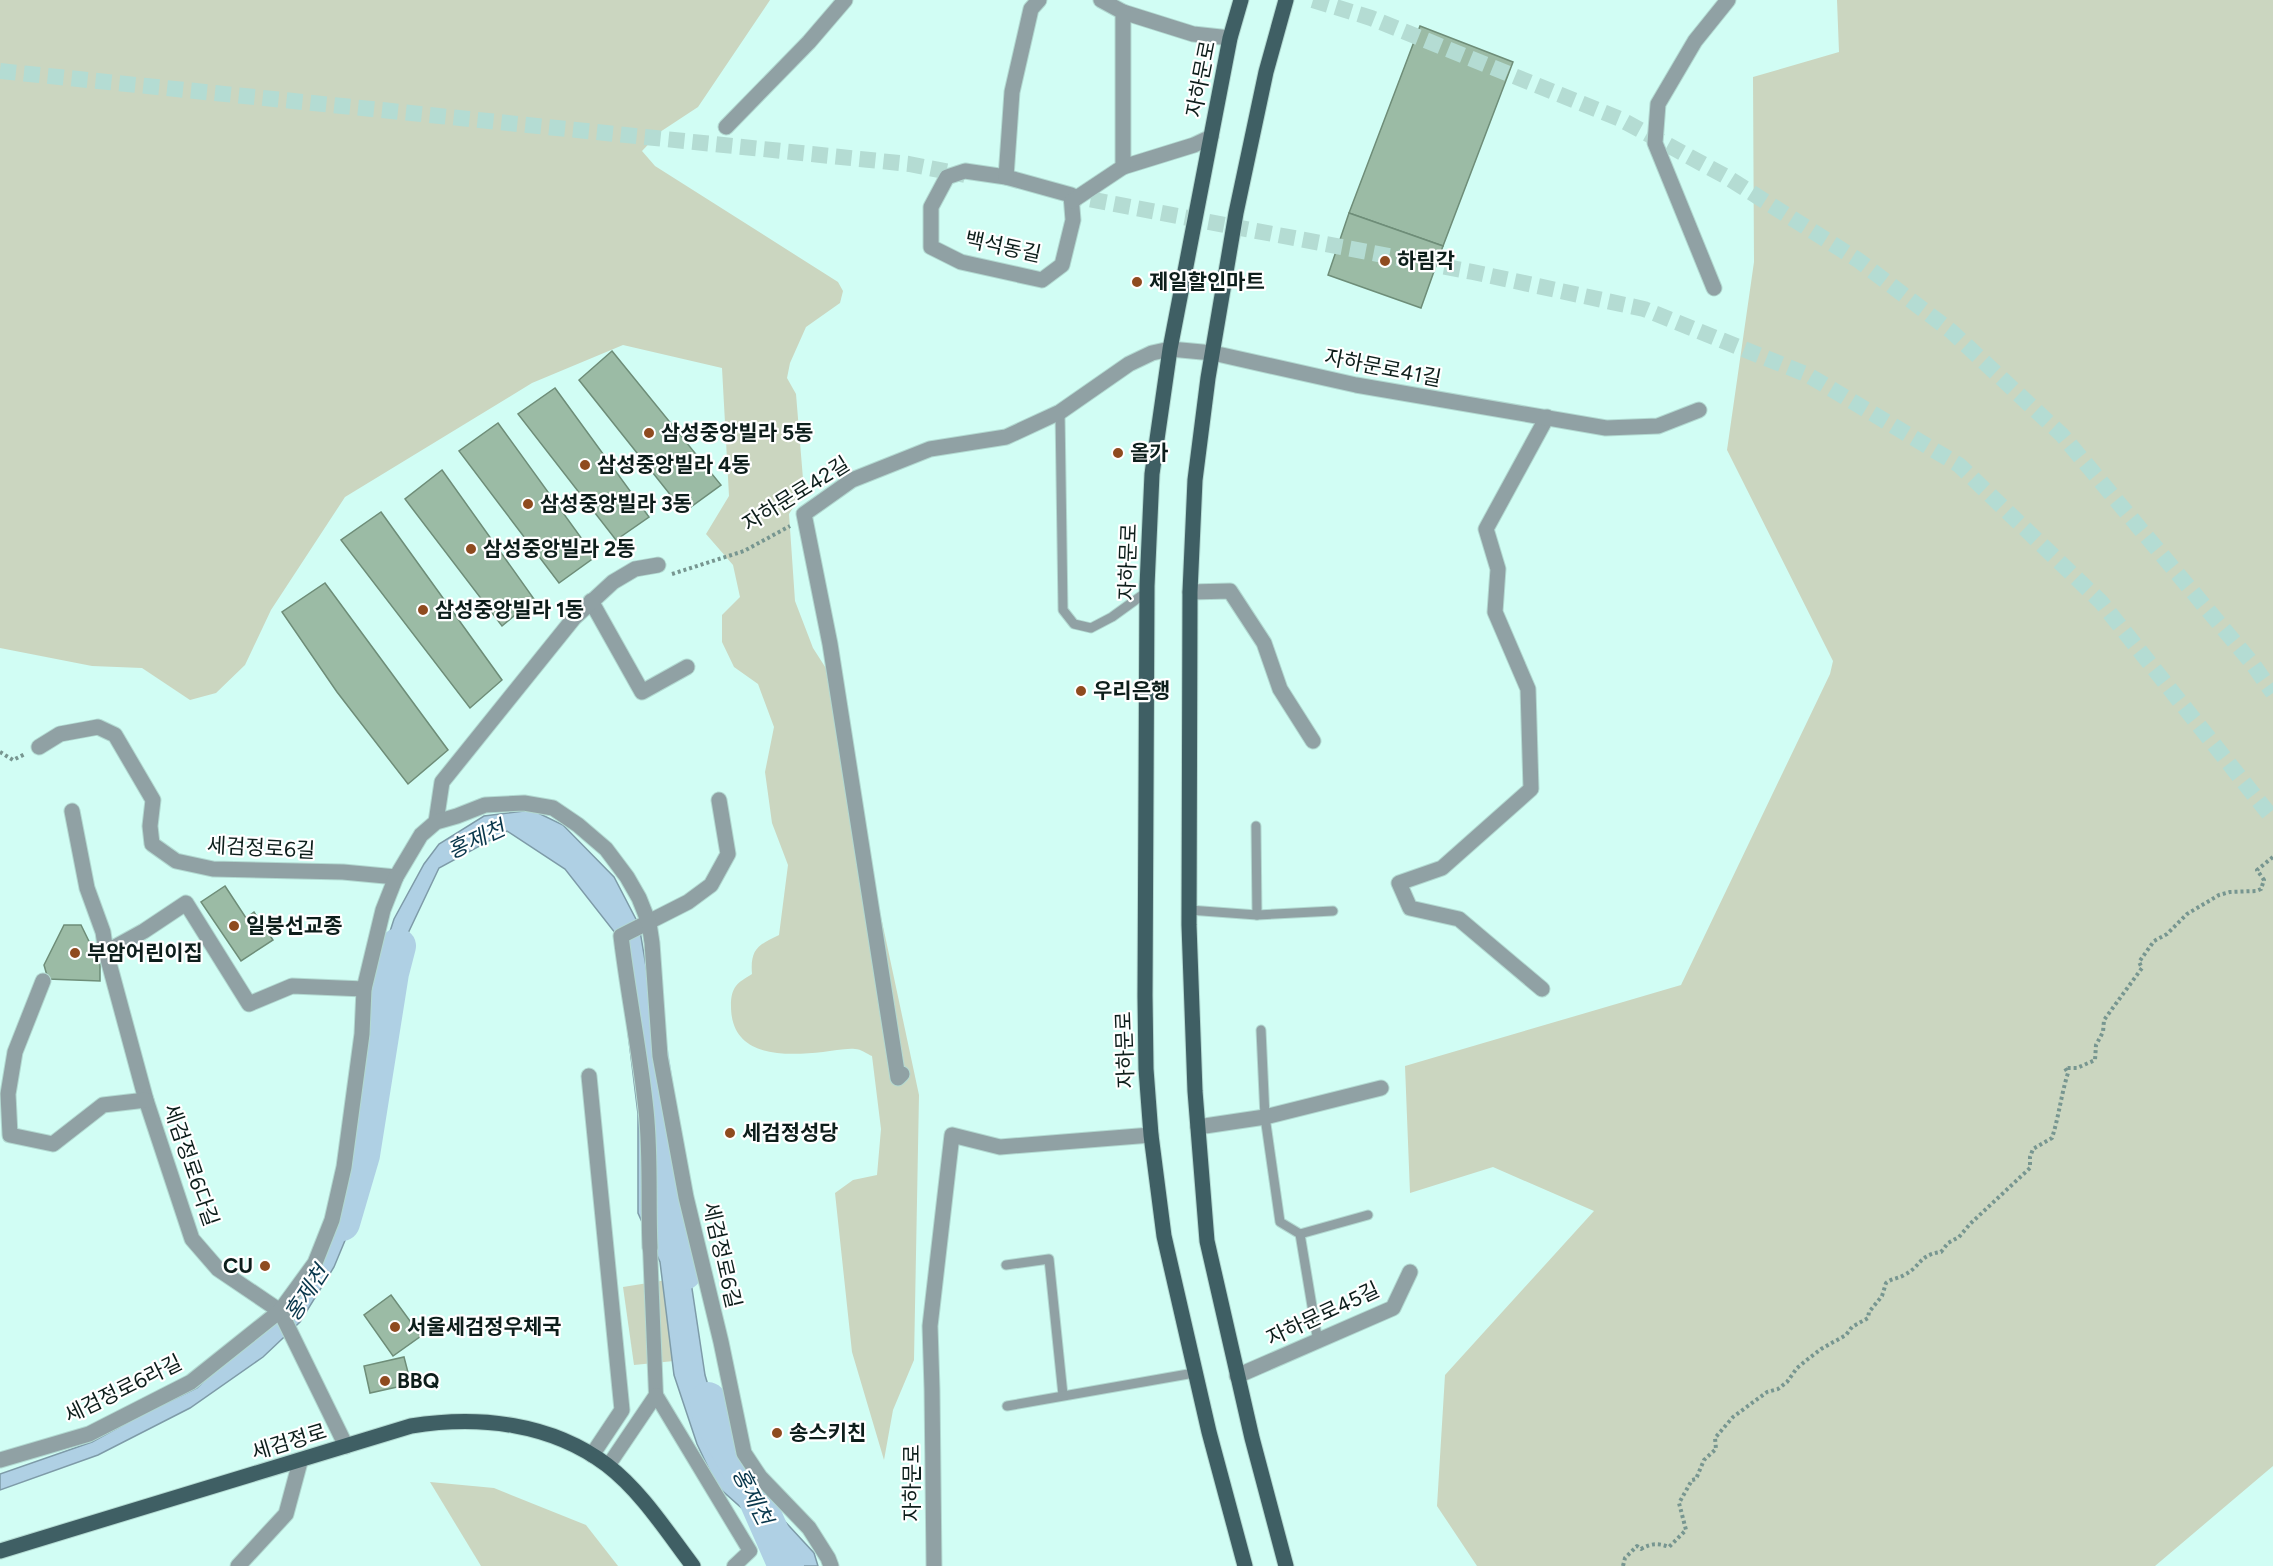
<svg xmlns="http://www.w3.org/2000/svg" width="2273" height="1566" font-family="Figtree,'Noto Sans KR',sans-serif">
<rect width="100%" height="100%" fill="#d1fdf4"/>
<g fill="#cbd6c0">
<path d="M0,0H770L698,107L660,132L642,151L655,166L838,282L843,291L840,303L806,327L790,363L787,378L796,394L804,491L789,514L795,601L813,648L829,673L919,1095L914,1360L893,1410L884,1460L852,1352L835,1193L853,1180L877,1175L881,1129L872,1056C867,1054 861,1049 855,1049C846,1048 833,1051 823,1052C784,1056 731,1058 731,1006C731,987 737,983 752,974C750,949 758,945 779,935L788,865L772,823L765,772L774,727L758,684L734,667L722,642V615L740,597L733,565L706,534L729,496L722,368L623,345L532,383L345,497L271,610L245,665L216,693L190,700L142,668L92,666L0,648Z"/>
<path d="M1837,0H2273V1466L2155,1566H1477L1437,1506L1445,1375L1594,1211L1493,1167L1410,1193L1405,1066L1681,985L1830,674L1833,661L1727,450L1754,262L1753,77L1839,52Z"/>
<path d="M673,1279L684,1360L634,1365L623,1287Z"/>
<path d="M430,1482L494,1488L586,1525L618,1566H481Z"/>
</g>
<path fill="#afd0e4" stroke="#7e9ba8" stroke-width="1.5" d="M532,810L563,825L614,877L639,925L652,1002L657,1113L662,1158L657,1195L685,1242L705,1375L731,1463L814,1553L818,1566H773L765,1529L717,1486L697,1444L674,1375L660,1262L638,1213V1114L616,934L565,869L507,831L439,868L402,946L381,1017L361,1125L351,1226L334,1267L300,1322L263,1357L190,1408L98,1455L0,1490V1474L92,1442L139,1416L197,1388L250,1337L304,1274L330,1212L368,1000L394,919L424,864L439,844L484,816Z"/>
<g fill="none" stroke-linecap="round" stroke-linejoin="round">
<g stroke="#afd0e4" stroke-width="36">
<path d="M649,1045L684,1272"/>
<path d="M342,1223L362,1155L391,973L398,946"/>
<path d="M708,1400L711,1418L756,1498L786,1566"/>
</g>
</g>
<g fill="#9bbba5" stroke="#6e8d78" stroke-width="1.5">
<path d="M1420,26L1513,62L1443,246L1349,213Z"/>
<path d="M1349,213L1443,246L1421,308L1328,275Z"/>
<path d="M612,351L721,485L684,512L579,380Z"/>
<path d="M555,388L649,517L616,540L518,414Z"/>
<path d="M498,423L595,557L559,583L459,451Z"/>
<path d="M442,470L534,599L502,626L405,499Z"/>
<path d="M381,512L502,680L470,708L341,540Z"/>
<path d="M325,583L448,750L408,784L337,692L282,612Z"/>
<path d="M225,886L246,918L254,912L273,940L241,961L201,902Z"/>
<path d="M64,925H81L100,964V981L48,979L44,965Z"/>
<path d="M391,1295L421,1336L393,1356L364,1315Z"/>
<path d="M404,1357L411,1384L370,1393L364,1366Z"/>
</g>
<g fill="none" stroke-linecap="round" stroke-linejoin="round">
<g stroke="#b4dcd3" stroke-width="16" stroke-dasharray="16 8" stroke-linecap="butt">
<path d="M1313,0L1371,18L1620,119L1725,176L1858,260L1951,331L2062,435L2252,663L2273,693"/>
<path d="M0,71L909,164L965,175"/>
<path d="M1067,195L1473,272L1644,309L1808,375L1959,465L2101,602L2273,819"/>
</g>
<g stroke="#b2d9d1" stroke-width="11">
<g id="service">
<path d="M1060,412L1063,610L1074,624L1091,628L1112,617L1148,591"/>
<path d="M1256,826L1257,915"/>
<path d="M1189,910L1257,915L1333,911"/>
<path d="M1261,1030L1265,1117L1280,1222L1300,1234L1318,1342"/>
<path d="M1300,1234L1368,1215"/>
<path d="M1006,1265L1049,1259L1063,1395"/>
<path d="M1007,1406L1194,1373"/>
</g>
</g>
<g stroke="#b2d9d1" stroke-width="16">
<g id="pedestrian">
<path d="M650,1248L656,1395"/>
<path d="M608,1466L656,1395L750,1551L734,1566"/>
</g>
</g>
<g stroke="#b2d9d1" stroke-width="17">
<g id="minor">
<path d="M1123,12L1193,34L1230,38"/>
<path d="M726,127L809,42L845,0"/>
<path d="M1123,167L1194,145L1211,137"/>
<path d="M965,171L1006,177L1071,195L1073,220L1062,265L1042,280L961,262L931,247V207L947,177Z"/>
<path d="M1006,177L1012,92L1031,9L1039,0"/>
<path d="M1072,201L1123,167V12L1101,0"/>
<path d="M1714,288L1655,143L1658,104L1695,41L1728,0"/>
<path d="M1190,592L1230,591L1264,643L1280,689L1313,741"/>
<path d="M591,601L642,692L687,667"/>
<path d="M39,747L60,734L98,727L115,735L153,800L150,826L152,844L176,861L213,869L343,872L396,877"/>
<path d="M72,811L87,888L103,932L106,952L144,931L186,903L249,1004L292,986L364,989"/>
<path d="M436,822L442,782L574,618L613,582L635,569L658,565"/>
<path d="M106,952L146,1100L192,1239L218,1269L280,1311L346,1446"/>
<path d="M43,981L15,1052L8,1094L10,1135L53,1144L103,1105L146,1100"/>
<path d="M1542,989L1459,919L1410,908L1399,883L1442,868L1531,789L1528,689L1495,612L1498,569L1486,529L1547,417"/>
<path d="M902,1074L898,1078L830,644L804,514L852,480L930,449L1006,437L1060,412L1129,364L1152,353L1170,349L1213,353L1356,385L1606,428L1658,426L1699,410"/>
<path d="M589,1076L622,1410L592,1455"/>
<path d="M1198,1127L1265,1117L1381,1088"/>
<path d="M650,1248C648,1202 651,1156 646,1110C640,1052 628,994 621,936L688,902L711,885L728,854L719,800"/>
<path d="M1237,1376L1393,1308L1410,1272"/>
<path d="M0,1460L89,1434L191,1382L280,1311L315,1263L332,1220L344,1167L362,1034L364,989L383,910L396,877L421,835L436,822L457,816L485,805L524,803L553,808L578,825L606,849L627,877L639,898L649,923L652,943L660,1056L686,1197L721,1342L744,1453L760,1477L809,1528L828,1558L831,1566"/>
<path d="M238,1566L286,1514L300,1462"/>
<path d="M934,1566L932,1389L930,1326L952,1135L1000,1147L1151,1135"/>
</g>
</g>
<g stroke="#b2d9d1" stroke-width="17">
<g id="primary">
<path d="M1241,0L1230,38L1170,349L1152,474L1147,586L1145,996L1146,1069L1151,1135L1164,1236L1209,1432L1245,1566"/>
<path d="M0,1551L411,1426C479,1415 551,1423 607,1465C642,1492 667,1532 693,1566"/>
<path d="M1286,1566L1252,1438L1207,1241L1195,1091L1189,925L1190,592L1195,480L1208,378L1236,213L1266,72L1286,0"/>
</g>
</g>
<g stroke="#779690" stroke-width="4" stroke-dasharray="3 3" stroke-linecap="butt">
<path d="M672,574L744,551L790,526"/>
<path d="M0,752L13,760L25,754"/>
<path d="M1623,1566L1625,1558L1637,1546L1641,1549C1651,1543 1659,1543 1669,1547L1686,1530L1679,1503L1692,1480L1696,1479L1704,1460L1716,1449L1715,1438L1733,1417L1767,1392L1778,1389L1787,1382L1797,1368L1808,1359L1821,1349L1846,1335L1852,1327L1868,1318L1869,1312L1882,1296L1886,1283C1892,1278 1898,1279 1904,1275C1921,1267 1918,1255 1941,1252L1948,1243L1959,1237L1970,1224L2030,1168V1157L2033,1149L2052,1138C2059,1116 2061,1095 2068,1073L2065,1068H2077L2095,1060L2096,1045L2103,1032L2104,1020L2142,968L2139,962L2154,941L2167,934L2187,914L2219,895L2230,892L2256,891L2261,889L2264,880L2257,870L2273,857"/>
</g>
<use href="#service" stroke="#90a1a4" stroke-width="9"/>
<use href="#pedestrian" stroke="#90a1a4" stroke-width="14"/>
<use href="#minor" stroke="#90a1a4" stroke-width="15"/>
<use href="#primary" stroke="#3f5f64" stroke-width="15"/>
</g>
<g fill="#8f4b1f" stroke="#fff" stroke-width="2">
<circle cx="1385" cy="261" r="6"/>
<circle cx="1137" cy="282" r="6"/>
<circle cx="649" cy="433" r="6"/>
<circle cx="1118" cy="453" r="6"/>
<circle cx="585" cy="465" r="6"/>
<circle cx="528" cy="504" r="6"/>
<circle cx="471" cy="549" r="6"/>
<circle cx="423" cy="610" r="6"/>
<circle cx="1081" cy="691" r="6"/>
<circle cx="234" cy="926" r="6"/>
<circle cx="75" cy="953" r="6"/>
<circle cx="730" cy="1133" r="6"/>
<circle cx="265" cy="1266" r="6"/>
<circle cx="395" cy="1327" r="6"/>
<circle cx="385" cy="1381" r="6"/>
<circle cx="777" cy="1433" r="6"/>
</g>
<g text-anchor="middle" stroke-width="4.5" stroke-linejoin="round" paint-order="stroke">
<g font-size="21" fill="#0d1e1b" stroke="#fff">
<text transform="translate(1201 79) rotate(-79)" y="7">자하문로</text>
<text transform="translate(1003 247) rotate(12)" y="7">백석동길</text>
<text transform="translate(1383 368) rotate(11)" y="7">자하문로41길</text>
<text transform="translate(796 494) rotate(-32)" y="7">자하문로42길</text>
<text transform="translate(1128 562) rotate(-88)" y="7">자하문로</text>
<text transform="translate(261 848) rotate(3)" y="7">세검정로6길</text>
<text transform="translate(1125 1050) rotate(-92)" y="7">자하문로</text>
<text transform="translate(191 1165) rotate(71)" y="7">세검정로6다길</text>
<text transform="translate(722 1255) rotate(77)" y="7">세검정로6길</text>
<text transform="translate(1323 1314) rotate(-25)" y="7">자하문로45길</text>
<text transform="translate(123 1389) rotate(-26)" y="7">세검정로6라길</text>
<text transform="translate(289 1442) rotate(-17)" y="7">세검정로</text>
<text transform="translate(912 1483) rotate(-90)" y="7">자하문로</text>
</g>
<g font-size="21" font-weight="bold" fill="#0d1e1b" stroke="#fff" text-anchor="start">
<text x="1397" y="268">하림각</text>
<text x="1149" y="289">제일할인마트</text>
<text x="661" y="440">삼성중앙빌라 5동</text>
<text x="1130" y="460">올가</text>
<text x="597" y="472">삼성중앙빌라 4동</text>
<text x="540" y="511">삼성중앙빌라 3동</text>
<text x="483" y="556">삼성중앙빌라 2동</text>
<text x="435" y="617">삼성중앙빌라 1동</text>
<text x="1093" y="698">우리은행</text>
<text x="246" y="933">일붕선교종</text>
<text x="87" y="960">부암어린이집</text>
<text x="742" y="1140">세검정성당</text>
<text x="253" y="1273" text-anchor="end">CU</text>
<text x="407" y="1334">서울세검정우체국</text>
<text x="397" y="1388">BBQ</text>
<text x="789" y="1440">송스키친</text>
</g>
<g font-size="22" font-style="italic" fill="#09374c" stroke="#fff">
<text transform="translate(476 839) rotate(-25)" y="8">홍제천</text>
<text transform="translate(306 1293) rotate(-57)" y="8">홍제천</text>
<text transform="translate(753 1496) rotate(63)" y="8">홍제천</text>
</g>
</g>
</svg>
